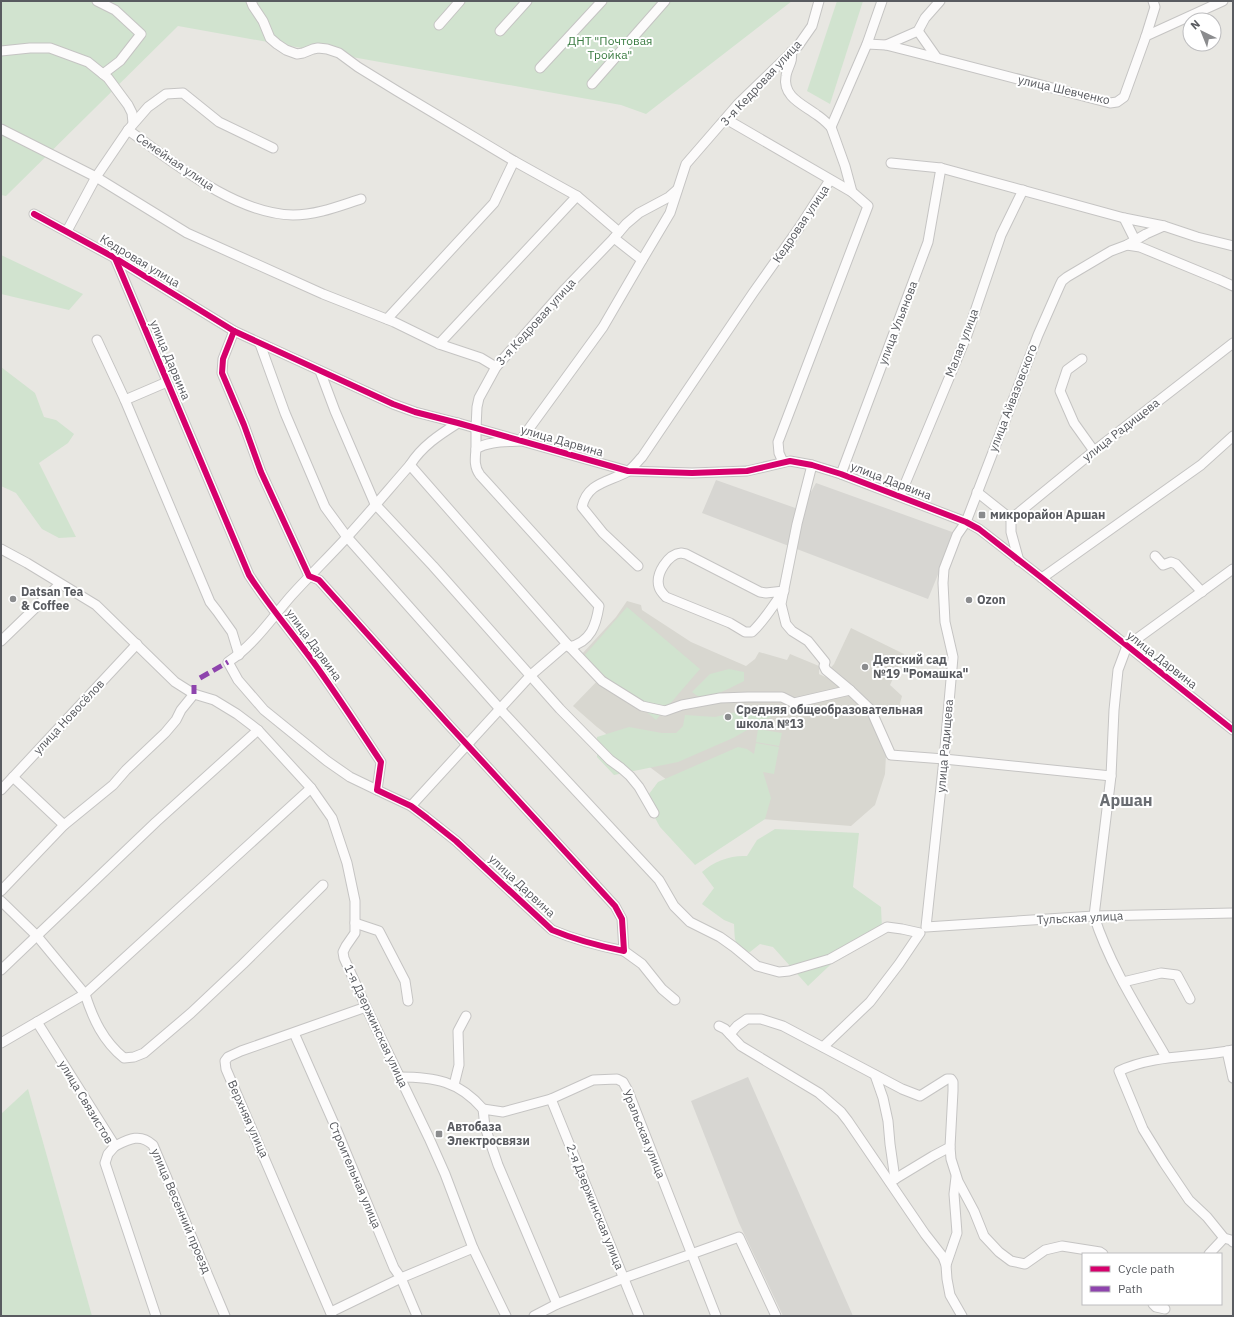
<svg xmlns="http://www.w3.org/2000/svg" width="1234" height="1317" font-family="'IBM Plex Sans',sans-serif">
<rect width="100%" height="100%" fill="#e8e7e2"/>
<g fill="#d7d6d2">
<path d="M716,480L801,510L816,483L955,533L928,599L702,513Z"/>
<path d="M748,1077L853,1316H783L739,1223L691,1101Z"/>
</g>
<g fill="#d8d7d0">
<path d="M627,601L641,605L642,610L691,642L746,666L755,659L759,652L787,660L790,654L819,666V674L832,680L864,707L877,727L886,755L885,774L875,805L851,826L713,815L597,727L573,706L602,676L581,655L616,617Z"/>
<path d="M851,628L904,654L890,685L902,696L898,711L869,705L829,670L834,664Z"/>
</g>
<g fill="#d1e3cf">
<path d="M1,1H792L646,114L621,105L178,26L6,196L1,195Z"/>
<path d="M837,1H863L830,104L807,91Z"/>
<path d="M1,255L83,294L69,310L1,294Z"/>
<path d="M1,367L35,393L44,417L56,420L74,434L68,443L39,463L76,537L59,538L42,529L16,493L1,486Z"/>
<path d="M627,607L700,669L656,720L583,657Z"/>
<path d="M729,669L744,672V681C734,686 709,700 698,696C695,695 694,693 692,692L710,674Z"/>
<path d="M762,706L775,708L774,715L733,738L678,762L614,775L597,757V737L629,727L662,733H676L683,726L685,715L715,717Z"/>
<path d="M758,729L782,733L779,746L756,742Z"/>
<path d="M756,743L779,747L774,774L763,772L771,798L765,819L695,865L660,827L648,805L649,794L658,782L738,747L747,749L754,754Z"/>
<path d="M775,829L859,833L853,887L881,907L882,929L848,948L808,986L773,947L760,944L750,952C733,948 735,939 734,924L724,920L702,904L714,888L702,872C714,861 731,855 747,856L757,840Z"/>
<path d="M28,1089L92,1316H1V1114Z"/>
</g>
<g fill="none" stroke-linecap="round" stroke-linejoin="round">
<g stroke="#c5c4c3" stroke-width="11">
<g id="minor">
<path d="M97,1L115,10L141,34L120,61L103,74"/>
<path d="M251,1L253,6L263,21L270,38L277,44L286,50L297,54L303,53L313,49L318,48L327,49L339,53L358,67L397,91L514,161L577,196L619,232"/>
<path d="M439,25L460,1"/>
<path d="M500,31L527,1"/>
<path d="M918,31L937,58L1110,103L1117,102L1124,97L1146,36L1223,1"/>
<path d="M1146,36L1155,7L1153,1"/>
<path d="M867,44L886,45L918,31L925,18L940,1"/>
<path d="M886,45L937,58"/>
<path d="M1,51L30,48H50L88,62L108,78L128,105L132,113L133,123"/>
<path d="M791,52C794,60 787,68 786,76C782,97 804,105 817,115C822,118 827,123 831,127"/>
<path d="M540,68L602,1"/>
<path d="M592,84L665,1"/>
<path d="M726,119L852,192L868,206L778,442L779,453L783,462"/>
<path d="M1,129L96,177L187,233L323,294L394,322L439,344L481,358L496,367"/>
<path d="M128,130C173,162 235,214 293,215C317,215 339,206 361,199"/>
<path d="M891,163L941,168L1124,218L1164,226"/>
<path d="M852,192L845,166L831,127L867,44L882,1"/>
<path d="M34,214L115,258L234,331L393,404L415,412L458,423L628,471L692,473L747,471L790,461L812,465L841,474L966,522L979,529L1042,578L1233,730"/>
<path d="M1124,218L1135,240"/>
<path d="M67,231L96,177L128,130L148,107L166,94L183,93L219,122L273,148"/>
<path d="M1127,245L1146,234L1164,226L1197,237L1233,246"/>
<path d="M115,258L249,575C269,606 293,634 314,663C338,696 359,729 381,762L377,790L411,806L427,818L456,841L552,930C576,940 599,946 624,951L622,919L615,906L448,724L319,580L309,576L261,472L244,425L222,373L223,359L234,331"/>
<path d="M642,260L670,213L686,164L738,104L798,46L812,26L819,1"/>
<path d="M1233,286L1220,280L1140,247L1127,245L1111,251L1067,277L1062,281L1060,285L1038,335L966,522L957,535L944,569L943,583L945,622L953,657L944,759L926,927L1094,916L1233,913"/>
<path d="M387,319L494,203L514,161"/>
<path d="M97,340L125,400L210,602L217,611L232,632L239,655"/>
<path d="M260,344L285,413L325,507L347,537L500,709L659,880L674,906L690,922L720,937L734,947L757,966L779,972L789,971L830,959L887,927L902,929L920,933L899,964L870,1002L823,1047"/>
<path d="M439,344L577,196"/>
<path d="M1082,359L1067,370L1060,391L1074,423L1094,451"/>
<path d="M320,371L335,411L375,504L433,566L560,709L610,760L621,768L630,776L639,787L654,813"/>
<path d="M125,400L167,382"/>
<path d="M476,449V428L477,407L479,398L496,367L565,289L614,238L626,224L639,213L669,197L677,190"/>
<path d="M410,465L567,644"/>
<path d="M841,474L928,242L941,168"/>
<path d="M977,492L1011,519V532L1019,561"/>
<path d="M900,496L967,335L1001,235L1023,190"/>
<path d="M1011,519L1094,451L1233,343"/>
<path d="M1,549L27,563L96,605L175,682L194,694L214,700L237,714L258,730L311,788L332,818L347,863L355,901V933L346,946L343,952L344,958L366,1007L429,1138L445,1174L473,1248L506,1316"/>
<path d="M681,553L686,554L760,592L766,593L784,591C773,605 765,620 752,632H745L730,623L666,597C663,594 660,591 659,587C655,574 668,554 681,553Z"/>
<path d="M1155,556L1163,565L1171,562L1176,564L1202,592"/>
<path d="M638,566L603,533L582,507C587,483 608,482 627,472C633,468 638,461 642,457L753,293L799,228L830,180"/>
<path d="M1042,578L1201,465L1233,436"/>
<path d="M1,641L60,584"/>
<path d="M569,647C591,642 596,625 599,606L480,475C474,467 475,459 476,449C488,441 506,442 520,441L603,327L642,260L614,238"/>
<path d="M850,690L871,710L891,755L944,759L1111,776"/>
<path d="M13,777L64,825"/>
<path d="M1,790L137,644"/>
<path d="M377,790L350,777L327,761L264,710L238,680L228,662C254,645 271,619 291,596C309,576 329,557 348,536C369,513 389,489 410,465C422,446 439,435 458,423"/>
<path d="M411,806L531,675L567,644L602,681L642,706L665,711L682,705L720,698L748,697H782L794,703L850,690L826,670L824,666L825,662L808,641L792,631L786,624L781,604L797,524L812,465"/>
<path d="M1,891L64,825L113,785L126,770L165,733L176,720L181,710L194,694"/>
<path d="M1,901L37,936L85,994L311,788"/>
<path d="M355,923L379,931L405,981L408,1001"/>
<path d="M624,951L642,964L662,989L675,1000"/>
<path d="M1,970L156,822L258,730"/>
<path d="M1123,982L1161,973L1177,975L1190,999"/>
<path d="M37,1022L85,994C93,1019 103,1041 124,1058L134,1057L144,1053L191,1013L243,964L323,885"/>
<path d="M719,1026L725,1029L741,1046L819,1093L841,1112L848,1121L925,1234L943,1257L946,1265L947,1279L950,1295L962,1316"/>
<path d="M294,1033L335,1126L394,1268L401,1278L417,1316"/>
<path d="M730,1034L737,1026L747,1019H761L783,1026L902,1089L920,1096L947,1079H951L953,1082V1091L950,1147L933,1156L890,1182"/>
<path d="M1,1043L37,1022L115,1146L108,1154L105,1163L156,1316"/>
<path d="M1233,1050C1195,1058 1155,1054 1119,1071L1143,1129L1164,1163L1189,1200L1207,1217L1224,1238L1231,1240L1233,1242"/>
<path d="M1227,1051L1233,1078"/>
<path d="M1166,1057C1140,1012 1110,966 1094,916L1111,776L1114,710L1118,670L1127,646L1233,569"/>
<path d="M875,1075L883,1098L888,1121L890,1144L895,1179"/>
<path d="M399,1077C435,1077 459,1081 483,1109"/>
<path d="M454,1085L459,1065L458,1031L466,1016"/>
<path d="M551,1099L639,1316"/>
<path d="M115,1146C129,1139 140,1133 153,1145L225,1316"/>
<path d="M950,1147L951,1159L958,1181L974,1211L984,1236L999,1252L1011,1261L1025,1264L1045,1250L1062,1246L1100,1252L1103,1254"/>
<path d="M1209,1254L1224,1238"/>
<path d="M946,1265L957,1233L954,1194L956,1177"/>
<path d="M557,1304L498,1165L485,1127L483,1109L503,1112L551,1099L593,1080L617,1079L623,1082L628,1091L716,1316"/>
<path d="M1153,1304L1156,1307L1165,1309"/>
<path d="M331,1312L401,1278L473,1248"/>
<path d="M332,1316L226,1069L225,1061L228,1057L241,1051L366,1007"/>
<path d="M534,1316L557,1304L624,1278L739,1237L776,1316"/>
</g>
</g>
<use href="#minor" stroke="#fcfbfb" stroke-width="9"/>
<g stroke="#8e44ad" stroke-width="5" stroke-dasharray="10 5" stroke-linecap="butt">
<path d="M200,678L228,662"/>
<path d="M194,694V685"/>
</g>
<g stroke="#fff" stroke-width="8">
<g id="cycleway">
<path d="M34,214L115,258L234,331L393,404L415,412L458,423L628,471L692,473L747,471L790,461L812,465L841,474L966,522L979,529L1042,578L1233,730"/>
<path d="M115,258L249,575C269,606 293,634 314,663C338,696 359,729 381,762L377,790L411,806L427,818L456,841L552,930C576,940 599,946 624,951L622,919L615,906L448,724L319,580L309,576L261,472L244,425L222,373L223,359L234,331"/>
</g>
</g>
<use href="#cycleway" stroke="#d6006c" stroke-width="6"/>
</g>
<g fill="#8b8c8e" stroke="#fff" stroke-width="1.5">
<rect x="978" y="511" width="8" height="8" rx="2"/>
<circle cx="13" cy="599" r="4"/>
<circle cx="969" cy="600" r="4"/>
<circle cx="865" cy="667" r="4"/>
<circle cx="728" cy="717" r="4"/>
<rect x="435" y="1130" width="8" height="8" rx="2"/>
</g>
<g text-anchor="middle" stroke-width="4" stroke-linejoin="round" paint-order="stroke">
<g font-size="12" fill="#3b7c42" stroke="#fff">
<text x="610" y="45">ДНТ "Почтовая<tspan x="610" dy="14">Тройка"</tspan></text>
</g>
<g font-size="12" fill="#595b60" stroke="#fff">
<text transform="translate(761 83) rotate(-47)" y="4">3-я Кедровая улица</text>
<text transform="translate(1064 90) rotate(13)" y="4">улица Шевченко</text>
<text transform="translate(175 162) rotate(34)" y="4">Семейная улица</text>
<text transform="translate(801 224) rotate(-56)" y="4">Кедровая улица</text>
<text transform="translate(140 261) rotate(31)" y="4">Кедровая улица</text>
<text transform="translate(536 322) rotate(-48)" y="4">3-я Кедровая улица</text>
<text transform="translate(898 323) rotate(-69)" y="4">улица Ульянова</text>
<text transform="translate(962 343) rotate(-69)" y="4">Малая улица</text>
<text transform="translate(170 360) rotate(67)" y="4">улица Дарвина</text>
<text transform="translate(1013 398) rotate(-69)" y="4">улица Айвазовского</text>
<text transform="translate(1121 430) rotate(-38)" y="4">улица Радищева</text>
<text transform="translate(562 441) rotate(16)" y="4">улица Дарвина</text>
<text transform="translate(891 481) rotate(21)" y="4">улица Дарвина</text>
<text transform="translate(314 645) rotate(54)" y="4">улица Дарвина</text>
<text transform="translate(1162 660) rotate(38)" y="4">улица Дарвина</text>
<text transform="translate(69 717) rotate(-47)" y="4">улица Новосёлов</text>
<text transform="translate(945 746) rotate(-85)" y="4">улица Радищева</text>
<text transform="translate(522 886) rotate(43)" y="4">улица Дарвина</text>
<text transform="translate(1080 918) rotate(-3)" y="4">Тульская улица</text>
<text transform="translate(376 1026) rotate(65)" y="4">1-я Дзержинская улица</text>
<text transform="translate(86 1102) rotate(59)" y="4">улица Связистов</text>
<text transform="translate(248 1119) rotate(66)" y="4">Верхняя улица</text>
<text transform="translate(644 1134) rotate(68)" y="4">Уральская улица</text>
<text transform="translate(355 1175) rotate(67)" y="4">Строительная улица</text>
<text transform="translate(595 1207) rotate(68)" y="4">2-я Дзержинская улица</text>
<text transform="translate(181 1211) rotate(67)" y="4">улица Весенний проезд</text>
</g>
<g font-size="12" font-weight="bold" fill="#595b60" stroke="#fff" text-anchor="start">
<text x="990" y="519">микрорайон Аршан</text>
<text x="21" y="596">Datsan Tea<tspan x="21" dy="14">&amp; Coffee</tspan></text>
<text x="977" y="604">Ozon</text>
<text x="873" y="664">Детский сад<tspan x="873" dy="14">№19 "Ромашка"</tspan></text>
<text x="736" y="714">Средняя общеобразовательная<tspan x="736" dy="14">школа №13</tspan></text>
<text x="447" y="1131">Автобаза<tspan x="447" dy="14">Электросвязи</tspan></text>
</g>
<g font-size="16" font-weight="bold" fill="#6a6d72" stroke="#fff">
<text x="1126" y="806">Аршан</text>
</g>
</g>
<rect width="1234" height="1317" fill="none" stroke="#595b60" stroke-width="4"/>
<rect x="1082" y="1253" width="140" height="52" fill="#ffffff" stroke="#bdbdbf"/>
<rect x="1090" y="1266" width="20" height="6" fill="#d6006c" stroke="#bdbdbf"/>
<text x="1118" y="1273" font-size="12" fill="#595b60">Cycle path</text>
<rect x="1090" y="1286" width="20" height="6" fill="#8e44ad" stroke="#bdbdbf"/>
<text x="1118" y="1293" font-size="12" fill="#595b60">Path</text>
<g transform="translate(1202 32) rotate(317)"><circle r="19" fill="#ffffff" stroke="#bdbdbf"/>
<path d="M0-3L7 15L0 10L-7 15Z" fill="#8b8c8e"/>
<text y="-6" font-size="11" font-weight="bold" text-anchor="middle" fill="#595b60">N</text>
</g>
</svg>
